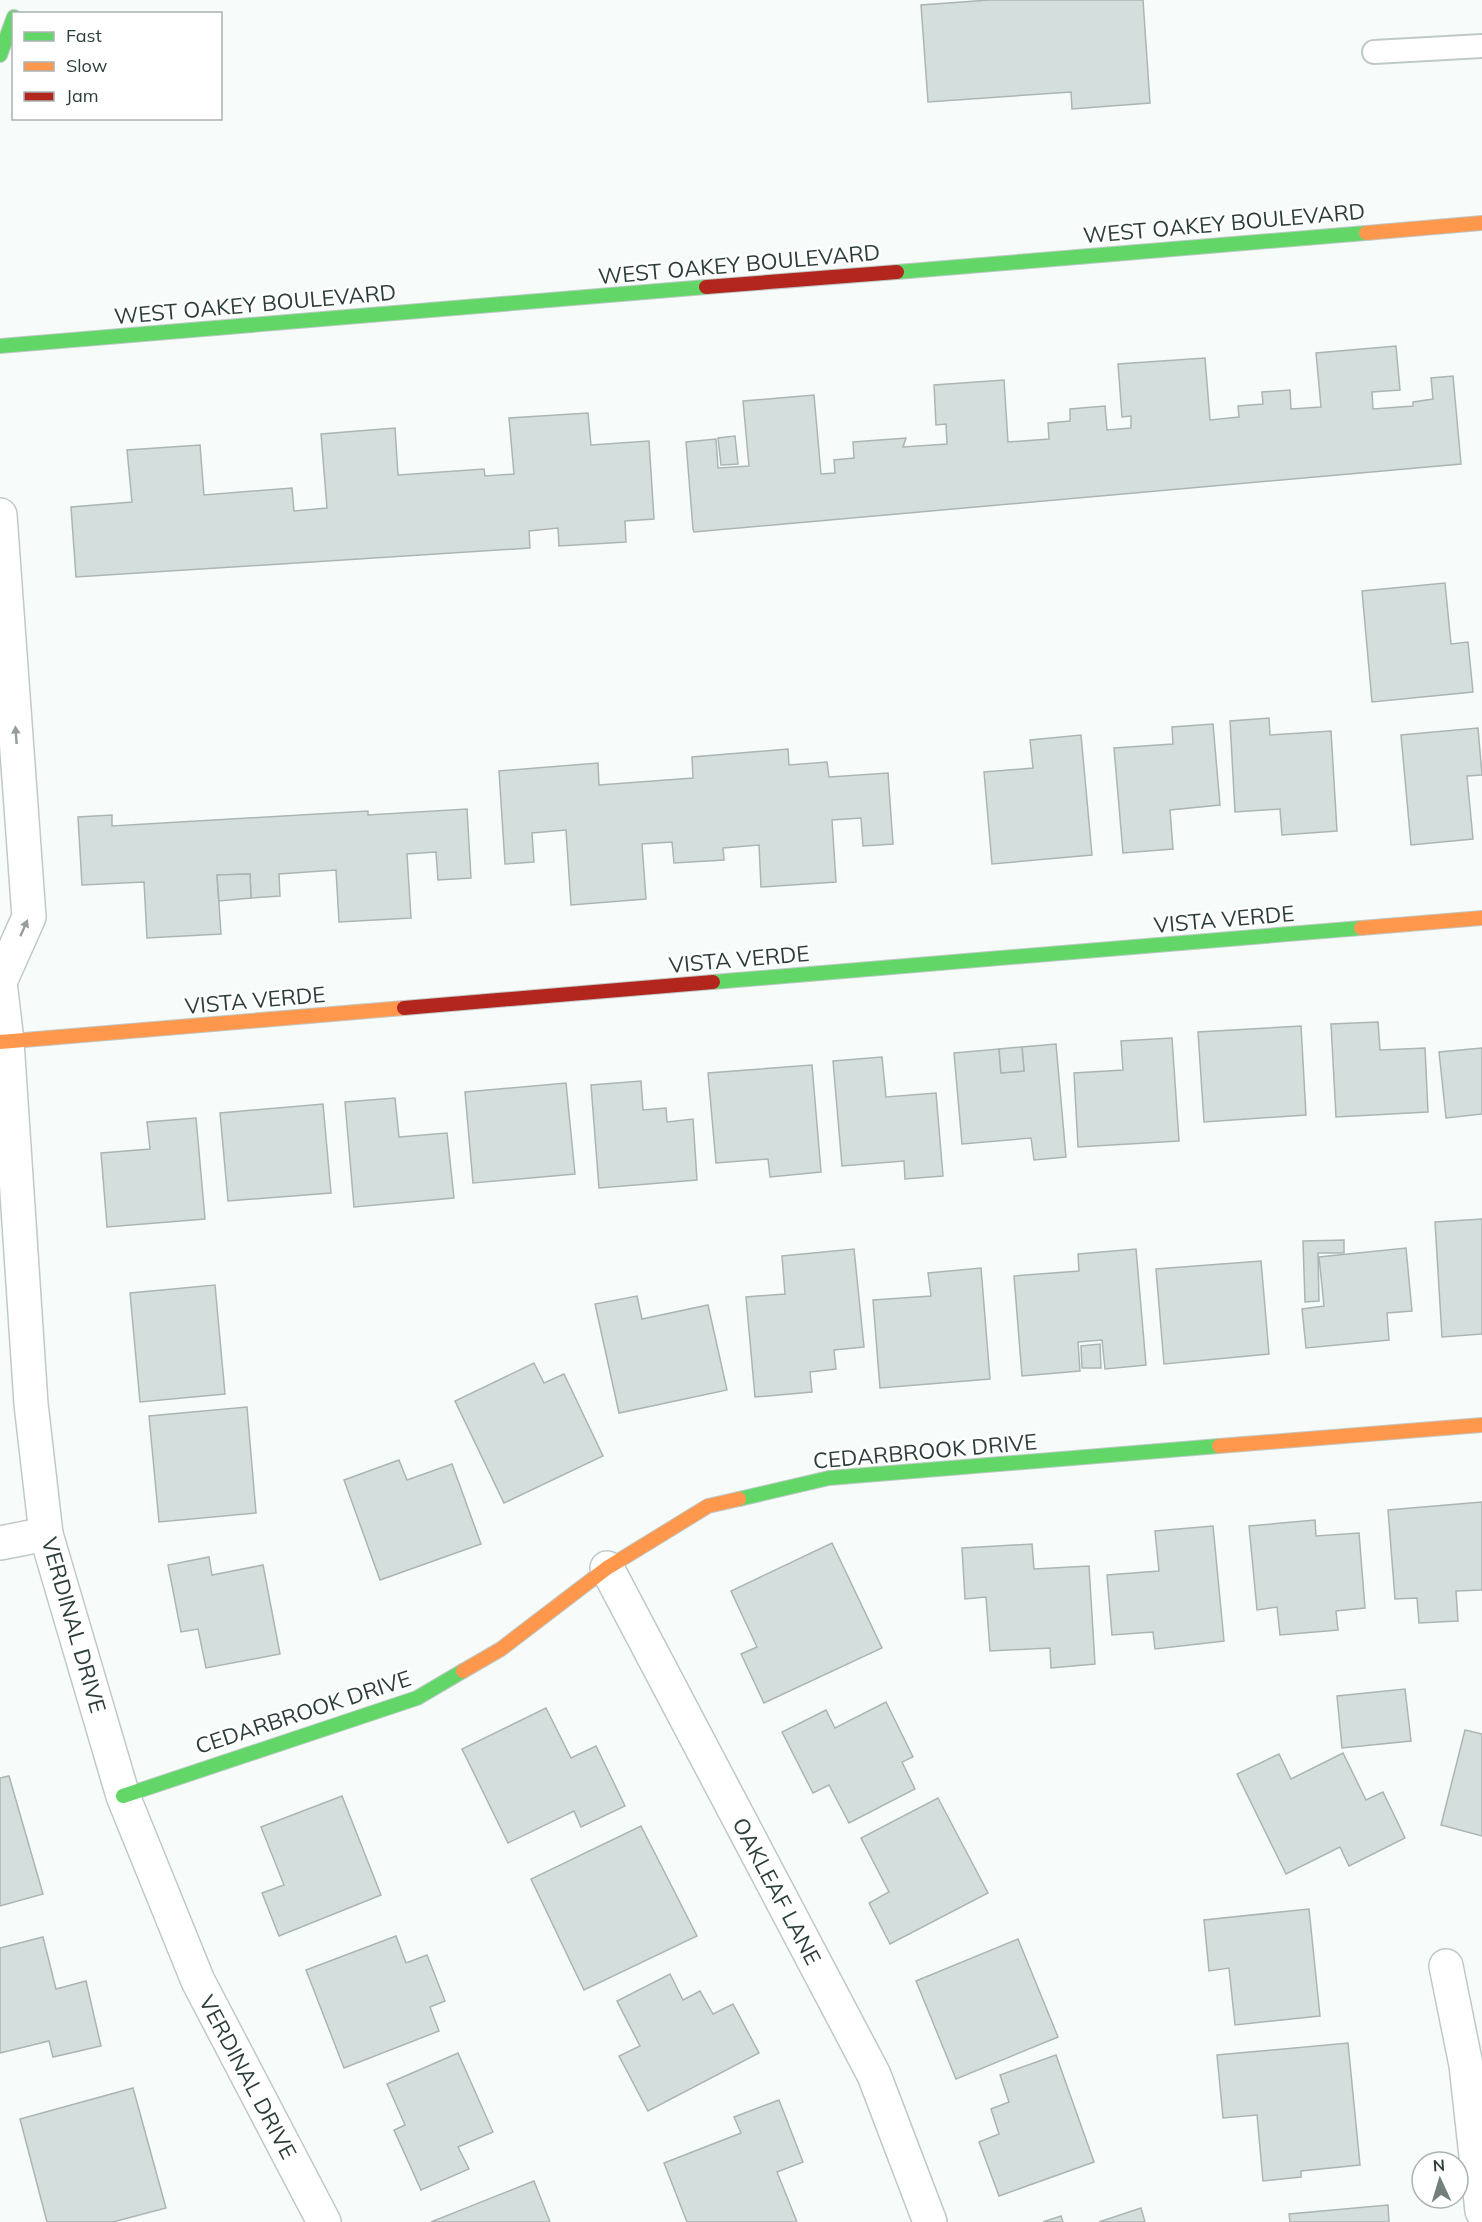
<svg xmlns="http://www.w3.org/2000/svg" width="1482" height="2222" font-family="Mulish,sans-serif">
<rect width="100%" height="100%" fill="#f7fcfb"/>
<g fill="#d4dfdd" stroke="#abb5b4" stroke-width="1.5">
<path d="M989,0H1143L1150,103L1072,109L1071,92L928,102L921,5Z"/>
<path d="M1396,346L1400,390L1372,392L1373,409L1413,406V402L1433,399L1431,378L1453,376L1461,464L694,532L693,529L686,442L716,439L718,468L749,466L743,401L814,395L821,474L835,473L834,460L854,458L853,442L906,438L903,447L947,444L946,424L936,425L934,385L1004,380L1008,442L1049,439L1048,423L1070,421V409L1105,406L1107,430L1131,428V416L1122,417L1118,364L1205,358L1210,420L1239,417L1238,406L1263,404L1262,392L1290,390L1291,409L1321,407L1316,353Z"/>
<path d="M588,413L591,445L649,441L654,519L625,521L626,542L559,546L558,528L529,531L530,548L76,577L71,507L132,502L127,450L200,445L204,495L292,488L294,511L327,508L321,434L395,428L398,475L484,469L485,476L514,474L509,418Z"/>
<path d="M735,436L738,464L721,465L718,438Z"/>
<path d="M1445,583L1451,644L1468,642L1473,692L1372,702L1362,591Z"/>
<path d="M1269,718L1270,735L1331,731L1337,831L1282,835L1280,809L1235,812L1230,721Z"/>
<path d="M1213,724L1220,805L1170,810L1173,849L1123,853L1114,748L1173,744L1172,727Z"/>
<path d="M1478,728L1482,775L1467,776L1473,839L1411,845L1401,735Z"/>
<path d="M1081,735L1092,855L992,864L984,772L1033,768L1030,740Z"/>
<path d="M788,749L789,765L827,762L829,777L888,773L893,844L863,846L861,818L832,820L836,882L761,887L759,845L723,848L724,860L674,863L672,842L642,844L646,899L571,905L566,830L532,833L534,862L505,864L499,771L598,763L599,785L693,778L692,757Z"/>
<path d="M467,809L471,878L438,880L436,852L407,854L411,918L339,922L336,870L279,874L280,896L251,898L250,874L217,875L221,934L147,938L144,882L82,885L78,817L112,815V826L368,811V815Z"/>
<path d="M250,874L251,898L219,901L217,875Z"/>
<path d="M1378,1022L1380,1050L1425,1048L1428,1112L1336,1117L1331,1024Z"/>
<path d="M1301,1026L1306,1115L1204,1122L1198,1032Z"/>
<path d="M1172,1038L1179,1141L1078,1147L1074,1073L1123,1070L1121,1041Z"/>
<path d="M1056,1044L1066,1157L1034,1160L1031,1138L962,1144L954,1053L999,1049L1001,1073L1024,1071L1022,1047Z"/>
<path d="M1022,1047L1024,1071L1001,1073L999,1049Z"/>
<path d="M1482,1048V1114L1446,1118L1439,1052Z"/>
<path d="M882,1057L886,1097L936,1093L943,1176L905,1179L904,1161L842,1166L833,1061Z"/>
<path d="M812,1065L821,1172L770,1177L768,1159L716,1163L708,1073Z"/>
<path d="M641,1081L643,1110L666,1108L667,1122L693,1119L697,1180L599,1188L591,1085Z"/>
<path d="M566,1083L575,1174L473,1183L465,1092Z"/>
<path d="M395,1098L399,1137L447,1133L454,1198L354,1207L345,1102Z"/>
<path d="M323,1104L331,1193L228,1201L220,1113Z"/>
<path d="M196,1118L205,1219L107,1227L101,1153L150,1149L147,1122Z"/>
<path d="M1482,1219V1334L1442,1337L1435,1222Z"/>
<path d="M1344,1240V1253H1318L1319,1301L1305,1302L1303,1241Z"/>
<path d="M1406,1248L1412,1311L1387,1313L1389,1340L1306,1348L1302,1309L1324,1306L1319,1257Z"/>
<path d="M854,1249L864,1347L834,1350L836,1369L810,1372L812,1392L755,1397L746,1297L785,1294L782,1256Z"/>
<path d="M1136,1249L1146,1365L1105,1369L1102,1340L1078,1342L1080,1371L1022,1376L1014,1276L1079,1271L1078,1254Z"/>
<path d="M1261,1261L1269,1354L1164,1364L1156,1269Z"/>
<path d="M981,1268L990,1379L880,1388L873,1300L931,1296L928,1273Z"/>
<path d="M215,1285L225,1394L140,1402L130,1293Z"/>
<path d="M637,1296L642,1319L708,1305L727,1390L619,1413L595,1304Z"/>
<path d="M1100,1344L1101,1368H1082L1081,1346Z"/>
<path d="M534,1363L544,1383L564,1374L603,1456L504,1503L455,1401Z"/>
<path d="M247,1407L256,1513L159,1522L149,1416Z"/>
<path d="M399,1460L407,1480L452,1464L481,1544L380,1580L344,1480Z"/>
<path d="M1482,1502V1590L1456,1591L1458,1621L1419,1623L1417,1598L1395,1599L1388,1510Z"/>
<path d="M1315,1520L1316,1536L1359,1533L1365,1608L1336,1611L1338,1630L1280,1635L1277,1607L1257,1610L1249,1526Z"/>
<path d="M1213,1526L1224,1641L1155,1649L1153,1632L1112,1635L1107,1575L1159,1571L1155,1531Z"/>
<path d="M832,1543L882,1648L764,1703L741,1654L757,1647L731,1591Z"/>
<path d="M1032,1544L1034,1569L1089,1566L1095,1664L1051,1668L1050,1648L990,1651L986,1597L965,1599L962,1548Z"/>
<path d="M209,1557L212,1575L263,1565L280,1654L206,1668L198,1629L181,1632L168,1565Z"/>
<path d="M1405,1689L1411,1741L1342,1748L1337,1696Z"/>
<path d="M886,1702L913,1757L902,1762L915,1789L849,1823L829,1785L813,1793L782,1732L826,1710L835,1728Z"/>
<path d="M546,1708L571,1758L596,1746L625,1806L581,1827L574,1811L508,1843L462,1749Z"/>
<path d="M1465,1730L1482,1734V1836L1441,1825Z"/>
<path d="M1343,1753L1366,1800L1383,1792L1405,1838L1349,1866L1340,1847L1286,1874L1237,1774L1279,1754L1291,1779Z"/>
<path d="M9,1776L43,1894L0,1906V1778Z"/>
<path d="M342,1796L381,1895L279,1936L262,1893L284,1885L261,1827Z"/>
<path d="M938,1798L988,1893L890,1944L869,1903L889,1892L861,1838Z"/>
<path d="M641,1826L697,1936L584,1990L531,1879Z"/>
<path d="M1309,1909L1320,2016L1235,2025L1229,1968L1209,1971L1204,1920Z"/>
<path d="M396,1936L406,1963L427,1955L445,2001L430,2007L439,2031L344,2068L306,1970Z"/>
<path d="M43,1937L56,1989L86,1981L101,2046L53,2057L49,2041L0,2053V1948Z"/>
<path d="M1018,1939L1058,2037L956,2079L916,1981Z"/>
<path d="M670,1974L683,2000L700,1991L713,2014L733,2004L759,2053L648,2111L619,2056L640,2046L617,2001Z"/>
<path d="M1348,2043L1360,2165L1301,2171V2177L1263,2181L1257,2115L1223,2118L1217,2055Z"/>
<path d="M458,2053L493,2132L458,2147L469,2169L421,2190L394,2130L405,2125L387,2084Z"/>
<path d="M1056,2055L1094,2162L999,2196L979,2142L999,2134L991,2109L1009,2102L1000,2075Z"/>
<path d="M133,2088L166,2208L113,2222H47L20,2119Z"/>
<path d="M779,2100L803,2162L777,2172L797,2222H687L664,2163L741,2133L734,2117Z"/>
<path d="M534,2181L550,2222H431Z"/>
<path d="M1388,2205L1389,2222H1290L1289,2214Z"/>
<path d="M1141,2208L1145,2222H1099Z"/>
<path d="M1061,2216L1063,2222H1043Z"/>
</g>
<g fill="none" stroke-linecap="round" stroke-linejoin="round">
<g stroke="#bfcac8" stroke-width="26">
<path id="lane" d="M1374,52L1482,46"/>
</g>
<g stroke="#bfcac8" stroke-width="36">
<g id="street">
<path d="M0,515L29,917L0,982"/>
<path d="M0,982L7,1041L31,1404L46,1534L123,1796L198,1981L324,2222"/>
<path d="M0,1543L46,1534"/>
<path d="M607,1568L874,2075L930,2222"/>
<path d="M1446,1966L1466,2065L1482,2211"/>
</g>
</g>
<g stroke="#bfcac8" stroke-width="16">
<g id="fast">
<path d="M0,55L14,17"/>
<path d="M897,272L1366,233"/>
<path d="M0,346L706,287"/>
<path d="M713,982L1361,928"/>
<path d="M739,1499L829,1478L1219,1446"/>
<path d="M123,1796L417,1698L463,1671"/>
</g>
</g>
<g stroke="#bfcac8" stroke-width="16">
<g id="slow">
<path d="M1366,233L1482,223"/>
<path d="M1361,928L1482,918"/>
<path d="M0,1042L404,1008"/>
<path d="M1219,1446L1482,1425"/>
<path d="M463,1671L501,1649L607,1568L708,1506L739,1499"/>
</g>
</g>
<g stroke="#bfcac8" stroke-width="16">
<g id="jam">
<path d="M706,287L897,272"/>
<path d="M404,1008L713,982"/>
</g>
</g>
<use href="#lane" stroke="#fefffe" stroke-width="22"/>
<use href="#street" stroke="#fefffe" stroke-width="33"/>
<use href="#fast" stroke="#63d668" stroke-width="14"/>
<use href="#slow" stroke="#ff974d" stroke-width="14"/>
<use href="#jam" stroke="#b3261e" stroke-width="14"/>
</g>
<defs><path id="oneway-solid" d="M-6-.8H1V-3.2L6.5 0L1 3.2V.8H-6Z" transform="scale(1.5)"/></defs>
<g fill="#959e9c">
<use href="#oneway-solid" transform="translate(16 735) rotate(-94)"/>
<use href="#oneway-solid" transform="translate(24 928) rotate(-66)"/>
</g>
<g text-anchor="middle" stroke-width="4.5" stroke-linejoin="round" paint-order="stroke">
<g font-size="22" fill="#2c3e3b" stroke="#fff">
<text transform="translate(1224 223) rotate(-5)" y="8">WEST OAKEY BOULEVARD</text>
<text transform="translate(739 264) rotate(-5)" y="8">WEST OAKEY BOULEVARD</text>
<text transform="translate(255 304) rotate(-5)" y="8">WEST OAKEY BOULEVARD</text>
<text transform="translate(1224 919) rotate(-5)" y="8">VISTA VERDE</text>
<text transform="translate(739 959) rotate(-5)" y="8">VISTA VERDE</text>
<text transform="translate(255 1000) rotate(-5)" y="8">VISTA VERDE</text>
<text transform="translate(925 1451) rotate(-5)" y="8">CEDARBROOK DRIVE</text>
<text transform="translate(74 1625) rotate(74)" y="8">VERDINAL DRIVE</text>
<text transform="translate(303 1712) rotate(-18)" y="8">CEDARBROOK DRIVE</text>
<text transform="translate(777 1891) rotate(62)" y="8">OAKLEAF LANE</text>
<text transform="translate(248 2077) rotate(62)" y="8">VERDINAL DRIVE</text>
</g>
</g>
<rect x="12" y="12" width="210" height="108" fill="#ffffff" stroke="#abb2b1" stroke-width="1.5"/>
<rect x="24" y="32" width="30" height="9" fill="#63d668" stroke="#abb2b1" stroke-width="1.5"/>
<text x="66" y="42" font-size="18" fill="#2c3e3b">Fast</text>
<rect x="24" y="62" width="30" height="9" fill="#ff974d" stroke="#abb2b1" stroke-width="1.5"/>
<text x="66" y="72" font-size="18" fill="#2c3e3b">Slow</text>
<rect x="24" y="92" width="30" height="9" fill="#b3261e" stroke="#abb2b1" stroke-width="1.5"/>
<text x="66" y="102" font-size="18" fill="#2c3e3b">Jam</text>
<g transform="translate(1440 2180) rotate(356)"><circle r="28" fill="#ffffff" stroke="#abb2b1" stroke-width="1.5"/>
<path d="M0-4.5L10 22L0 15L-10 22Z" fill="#73807e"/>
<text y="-9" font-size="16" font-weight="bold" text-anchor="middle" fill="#2c3e3b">N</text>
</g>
</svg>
